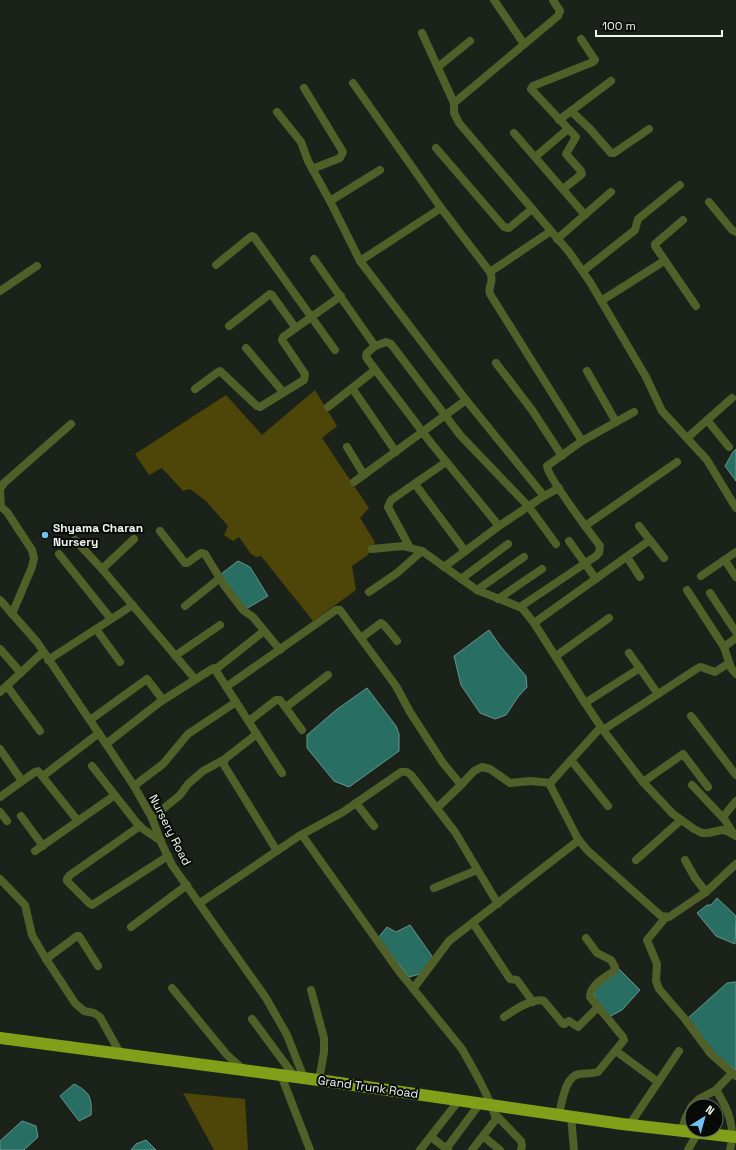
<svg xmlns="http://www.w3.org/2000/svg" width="736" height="1150" font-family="'Space Grotesk',sans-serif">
<rect width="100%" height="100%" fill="#1a2219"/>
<g fill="#4d4608">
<path d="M315,390L337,426L322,438L369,508L360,518L375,542L368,555L352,566L356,590L313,621L261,556L256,557L251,554L239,537L233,541L224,535L228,526L206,501L190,489L183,491L162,468L149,475L135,454L226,395L262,435Z"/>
<path d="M183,1093L245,1099L248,1150H214Z"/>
</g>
<g fill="#296e62" stroke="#65978d">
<path d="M736,449V481L725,466L733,452Z"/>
<path d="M238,561L250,567L268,596L244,610L221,574Z"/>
<path d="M489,630L501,647L526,676L527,687L518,697L506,715L495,719L480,713L461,685L454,656Z"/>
<path d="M367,688L396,726L399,734V751L349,787L334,781L307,748V735L336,710Z"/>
<path d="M717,898L736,916L735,944L716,936L697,913L707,905H711Z"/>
<path d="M410,925L434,959L427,972L409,977L378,938L387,927L396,932Z"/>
<path d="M618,968L640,990L622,1010L609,1017L595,999L594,993L598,985Z"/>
<path d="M736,982V1070L715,1056L688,1018L727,983Z"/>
<path d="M74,1084C90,1092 92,1098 91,1115L79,1121L60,1096Z"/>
<path d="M22,1121L36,1126L38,1137L24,1150H0V1141Z"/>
<path d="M146,1140L156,1150H131L136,1144Z"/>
</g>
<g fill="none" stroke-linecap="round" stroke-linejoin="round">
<g stroke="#515f29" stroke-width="8">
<path d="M494,0L524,44"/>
<path d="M422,33L454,103V113L459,123L569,252L590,282L646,377L662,411L707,460L736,508"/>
<path d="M438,67L470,41"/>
<path d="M353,83L441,208L490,272C495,284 487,286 490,294L582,441"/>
<path d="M304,88L343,152L340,158L312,169"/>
<path d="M454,103L558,16L560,11L553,0"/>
<path d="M571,111L590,129L611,153H614L649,129"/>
<path d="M277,112L301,142L308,161L330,201L360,261L466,400L544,496L499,526L444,567"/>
<path d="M559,120L611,81"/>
<path d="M514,133L585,215"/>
<path d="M436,148L504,227L509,228L532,209"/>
<path d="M535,157L568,129"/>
<path d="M563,189L582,174L581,171L566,154L576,137L531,89L533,86L593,62L595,60L581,39"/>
<path d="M330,201L380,170"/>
<path d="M709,202L732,230L736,232"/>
<path d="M683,220L655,244V246L696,306"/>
<path d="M557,239L611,192"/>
<path d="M314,259L375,346"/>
<path d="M360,261L441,208"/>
<path d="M216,265L249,238L252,236L254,237L335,350"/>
<path d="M583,271L635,230L638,219L680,185"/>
<path d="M490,272L551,231"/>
<path d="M0,291L37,266"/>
<path d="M601,301L664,261"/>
<path d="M229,326L270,294L272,295L295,327"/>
<path d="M246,348L283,392"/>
<path d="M496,363L532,410L562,456"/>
<path d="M587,371L616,422"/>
<path d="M352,388L396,452"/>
<path d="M195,389L218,372L220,371L257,406L260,407L304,380L305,374L282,340L283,337L341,296"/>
<path d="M328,407L375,370"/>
<path d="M707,420L729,447"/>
<path d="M687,438L732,398"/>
<path d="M347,447L364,475"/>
<path d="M354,482L466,400"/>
<path d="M415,484L465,551"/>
<path d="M0,489L4,483L71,424"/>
<path d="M0,490L1,507"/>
<path d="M544,496L559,488"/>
<path d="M0,506L7,512L32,550L34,558L32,567L12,614"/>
<path d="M499,526L431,443L368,360L366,357L367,353L375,346L386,342L391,344L460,435L529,507L556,544"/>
<path d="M585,526L677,462"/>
<path d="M639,526L664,558"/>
<path d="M160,531L185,563H187L201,553L205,554L224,585L243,610L253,617L280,650"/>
<path d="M75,540L102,569L195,679"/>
<path d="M569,541L596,579"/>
<path d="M409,546L388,507L391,500L446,462"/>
<path d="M372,549L403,546L422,551L477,590L522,608L534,623L585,703L603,730L643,782L673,814L694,829L702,833H708L722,830L727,831L736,836"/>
<path d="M59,554L111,619"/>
<path d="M627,557L640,577"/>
<path d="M725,560L736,577"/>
<path d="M102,569L134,539"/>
<path d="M701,576L736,552"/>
<path d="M461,579L508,544"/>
<path d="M477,590L524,557"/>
<path d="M687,590L724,647L731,668L736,674"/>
<path d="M369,592L397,573L422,551"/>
<path d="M710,593L736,632"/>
<path d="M498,599L542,569"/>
<path d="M0,600L37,642L106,744L134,786L152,818L161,842L172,865L266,998L287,1035L304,1078"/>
<path d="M185,606L220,578"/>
<path d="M520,607L596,556L599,553L600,546C591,534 547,476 547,466L582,441L634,412"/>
<path d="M534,623L650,540"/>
<path d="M96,629L120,662"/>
<path d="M361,638L381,623L384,625L397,641"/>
<path d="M724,647L736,638"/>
<path d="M0,649L21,673"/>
<path d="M629,653L658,694"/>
<path d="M175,656L220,625"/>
<path d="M556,656L609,618"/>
<path d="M48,660L133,605"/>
<path d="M216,669L264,631"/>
<path d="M7,686L40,731"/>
<path d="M226,687L336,610H340L396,686L410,712L443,763L461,785"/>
<path d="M0,692L43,652"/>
<path d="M585,703L640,668"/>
<path d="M286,707L328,675"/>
<path d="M691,716L736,775"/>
<path d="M90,720L147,679L163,700"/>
<path d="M249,721L276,700H280L302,730"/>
<path d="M601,727L552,781L550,785L578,839L587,850L661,916L669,917L706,892L736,864"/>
<path d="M603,730L698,668L701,667L715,672L729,663"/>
<path d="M257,734L226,758L224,761V765L277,851"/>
<path d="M106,744L160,702L212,669L214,668L282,773"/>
<path d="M0,749L22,781"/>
<path d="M571,760L608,806"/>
<path d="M92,766L136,822L143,829L161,841"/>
<path d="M43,776L99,733"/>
<path d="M643,782L683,754L708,787"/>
<path d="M692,785L724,819"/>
<path d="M134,786L163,764L188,734L236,702"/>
<path d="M0,797L35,772L38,771L78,821"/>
<path d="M356,803L374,826"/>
<path d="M437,808L461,785L474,771L482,767L490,769L510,783L531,781L551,783"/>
<path d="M0,812L7,821"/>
<path d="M21,816L43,846"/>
<path d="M152,818L180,795L188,784L203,771L225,759"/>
<path d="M140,826L70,875L67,879V881L90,904L92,905L168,856"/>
<path d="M733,833L723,817L736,801"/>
<path d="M302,835L398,970L462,1049C474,1070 489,1096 496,1119L472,1150"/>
<path d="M35,851L115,795"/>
<path d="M636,860L681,820"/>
<path d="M685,860L695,878L706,892"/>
<path d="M0,879L25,905L32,935L46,959L75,1003L84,1011L94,1013L100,1017L120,1053"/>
<path d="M434,888L477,870"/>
<path d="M200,903L299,836L343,812L401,772C406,771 408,772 411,775L455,832L498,904"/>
<path d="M666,917L647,940L657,964L656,981L659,989L685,1019L711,1054L736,1076"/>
<path d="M473,923L510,979L517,980L533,1002"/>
<path d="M131,927L187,885"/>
<path d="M46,959L77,936H79L98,966"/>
<path d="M172,988L227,1055L244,1070"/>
<path d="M413,989L449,941L579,840"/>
<path d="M311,990L324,1038V1052L319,1080"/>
<path d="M504,1017C513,1011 533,997 544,1001L563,1024H564L569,1021L578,1027L598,1007"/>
<path d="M252,1019L295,1077"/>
<path d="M616,1051L658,1082"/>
<path d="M281,1075L310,1150"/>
<path d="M716,1090C728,1109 736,1127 730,1150"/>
<path d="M692,1106L699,1099L716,1090L732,1073"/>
<path d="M495,1114L521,1141L522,1146L521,1150"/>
<path d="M559,1114C562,1103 565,1076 579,1074C585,1073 592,1074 598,1072L624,1040L623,1037L590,997C590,985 605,977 614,971L615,967L611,960L597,953L586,938"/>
<path d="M571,1116L574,1150"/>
<path d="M630,1124L679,1051"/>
<path d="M681,1131L686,1117L692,1106"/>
<path d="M483,1136L500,1150"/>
<path d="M431,1137L448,1150"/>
<path d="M446,1149L481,1102"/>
<path d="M420,1150L460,1099"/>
<path d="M688,1150L698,1132"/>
</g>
<path stroke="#839f19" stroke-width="12" d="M0,1038L326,1081L622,1124L736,1137"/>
</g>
<circle fill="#72c1f5" stroke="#070a07" stroke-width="1.5" cx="45" cy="535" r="4"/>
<g text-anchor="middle" stroke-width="4" stroke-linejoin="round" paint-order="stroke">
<g font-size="12" font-weight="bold" fill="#f1f6f0" stroke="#070a07" text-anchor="start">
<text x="53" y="532">Shyama Charan<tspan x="53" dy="14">Nursery</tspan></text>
</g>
<g font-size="12" fill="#f1f6f0" stroke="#070a07">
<text transform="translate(170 830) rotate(63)" y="4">Nursery Road</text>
<text transform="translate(368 1087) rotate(8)" y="4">Grand Trunk Road</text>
</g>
</g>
<g transform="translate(704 1118) rotate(37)"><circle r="19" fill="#070a07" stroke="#656864"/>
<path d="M0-3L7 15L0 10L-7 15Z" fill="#72c1f5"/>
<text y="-6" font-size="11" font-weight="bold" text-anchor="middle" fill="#f1f6f0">N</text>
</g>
<path d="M596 30v6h126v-6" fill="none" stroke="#f1f6f0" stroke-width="2"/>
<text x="602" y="30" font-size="12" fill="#f1f6f0" stroke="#070a07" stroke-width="3" paint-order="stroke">100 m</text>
</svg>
